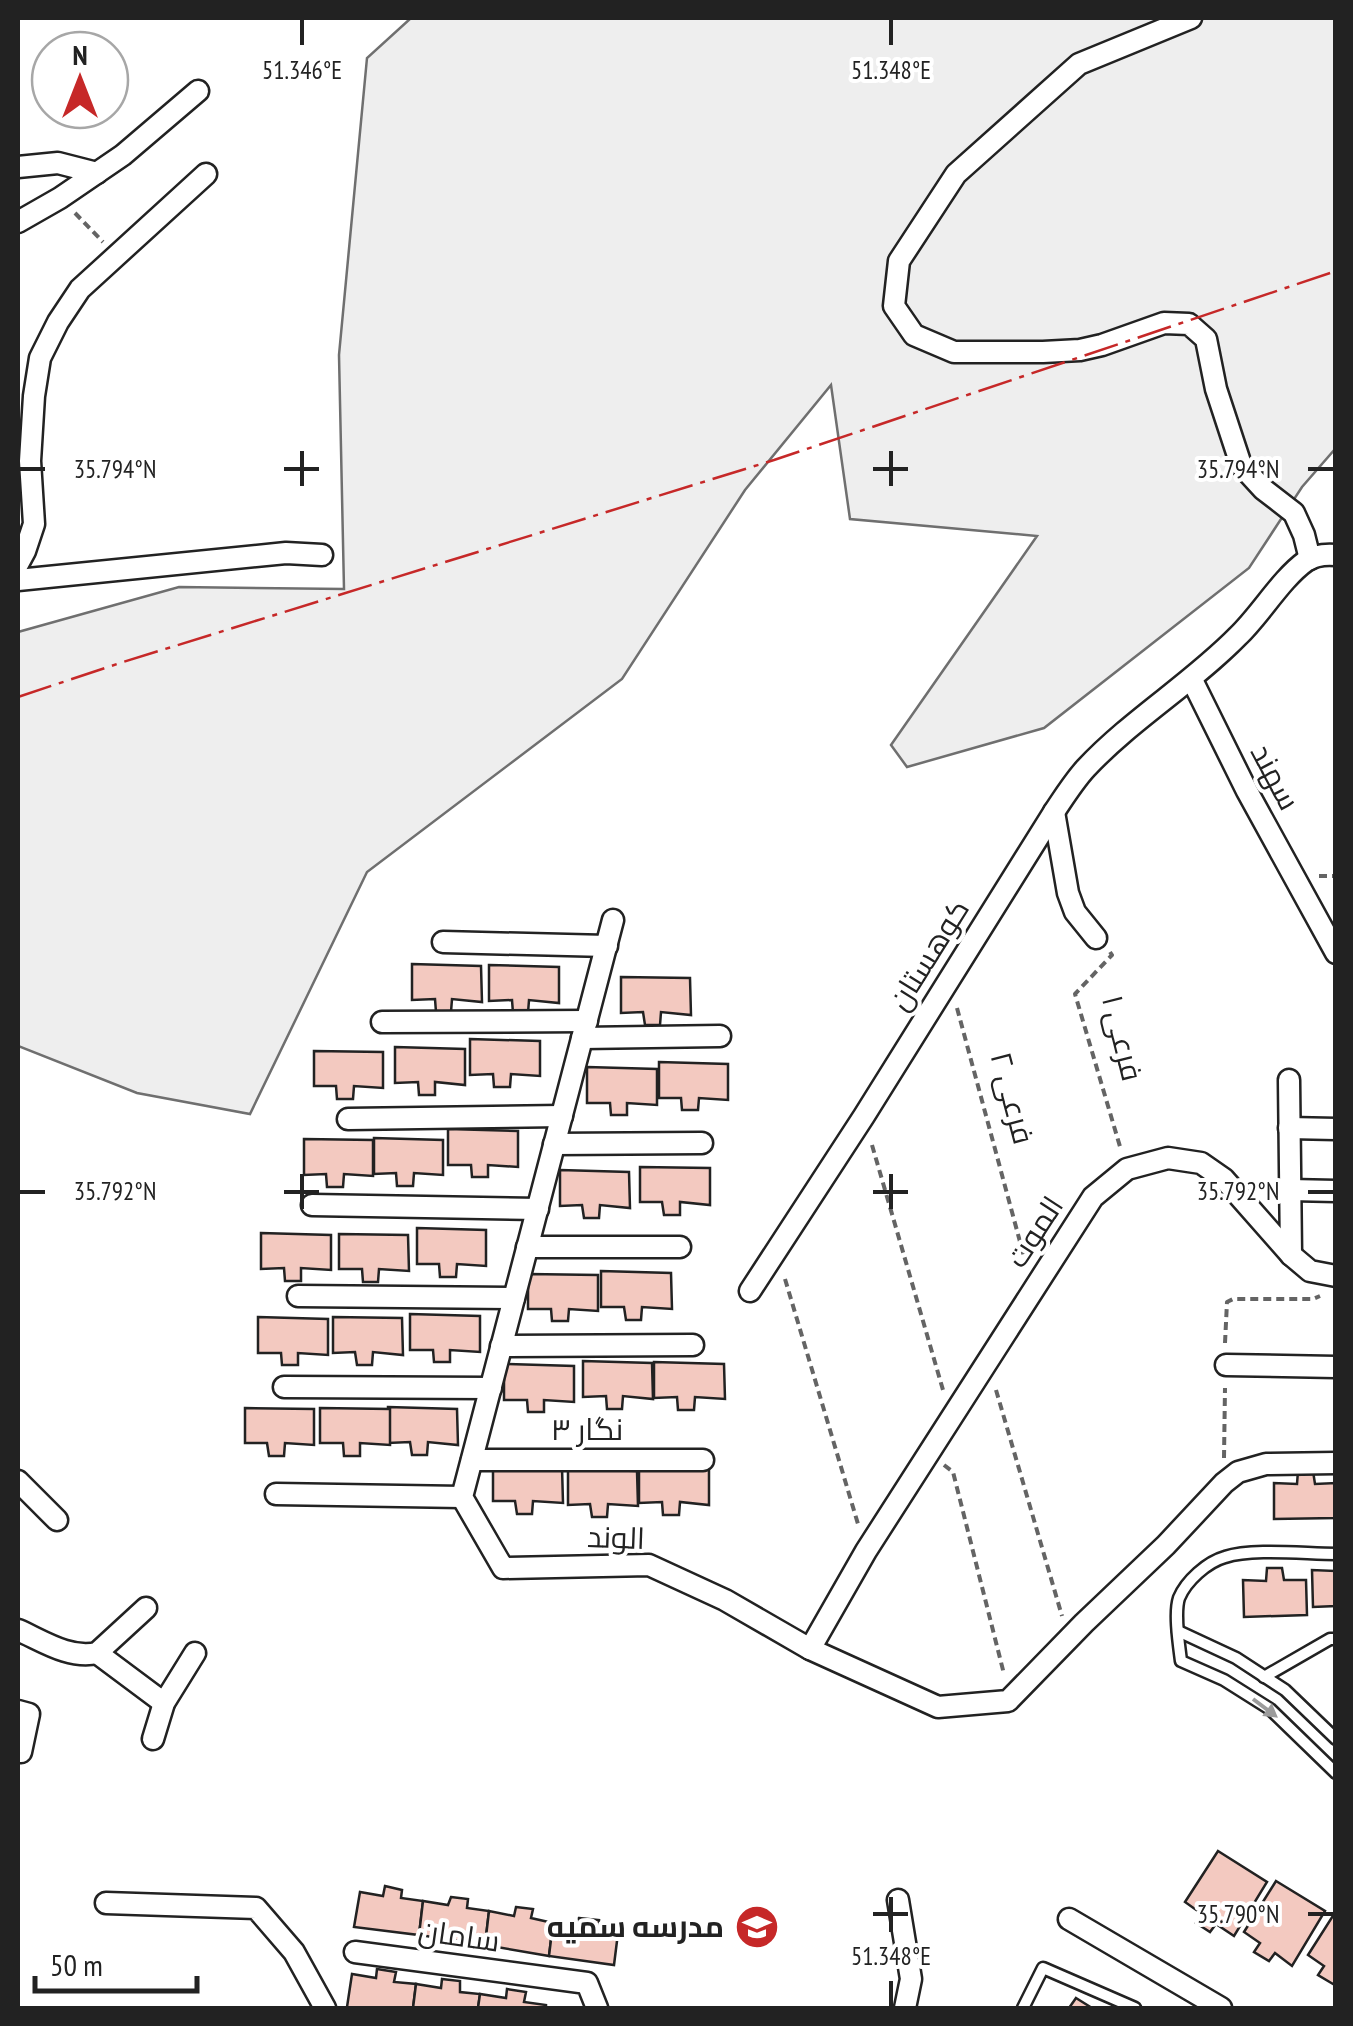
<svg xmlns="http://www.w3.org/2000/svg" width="1353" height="2026" font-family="'PT Sans Narrow',Cairo,sans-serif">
<rect width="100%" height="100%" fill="#fff"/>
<path fill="#eee" stroke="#6f6f6f" stroke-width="2.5" d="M411,18H1335V449L1302,487L1249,568L1044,728L907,767L891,745L1037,536L850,519L831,385L745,490L622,679L367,872L250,1114L137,1093L18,1046V632L179,587L344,589L339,355L367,58Z"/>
<g fill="#f3c9c0" stroke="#222" stroke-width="2.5">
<path d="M412,964L481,966L482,1002L452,999L451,1012H436L435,999L412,1000Z"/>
<path d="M489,965L559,967V1003L529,1000L528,1013H513L512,1000L489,1001Z"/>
<path d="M621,977L690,978L691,1015L661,1012L660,1025H645L643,1012L621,1013Z"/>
<path d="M470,1039L540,1041V1076L511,1074L510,1087H494L493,1074L470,1075Z"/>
<path d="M395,1047L465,1049V1085L435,1082V1095H419L418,1082L395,1083Z"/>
<path d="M314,1051L383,1052V1088L354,1086L353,1099H337L336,1086H314Z"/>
<path d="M659,1062L728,1064V1100L699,1098L698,1110H682L681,1098H659Z"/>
<path d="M587,1067L657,1069V1105L627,1103V1115H611L610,1103H587Z"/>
<path d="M448,1129L518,1131V1167L488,1165V1177H472L471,1165H448Z"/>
<path d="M374,1138L443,1140V1175L414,1173L413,1186H397L396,1173L374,1174Z"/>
<path d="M304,1139L373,1140V1176L344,1174L343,1187H327L326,1174L304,1175Z"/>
<path d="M640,1167L710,1168V1205L680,1202V1215H664L662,1202H640Z"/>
<path d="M560,1170L629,1172L630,1208L600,1205L599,1218H584L582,1205L560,1206Z"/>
<path d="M417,1228L486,1230V1266L457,1264L456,1277H440L439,1264H417Z"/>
<path d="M261,1233L331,1235V1270L301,1268V1281H285L284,1268L261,1269Z"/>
<path d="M339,1234L408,1235L409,1271L379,1269L378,1282H363L362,1269H339Z"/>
<path d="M601,1271L671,1273L672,1309L642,1307L641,1320H626L624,1307H601Z"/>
<path d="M528,1274L598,1275V1311L569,1309L568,1321H552L551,1309H528Z"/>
<path d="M410,1314L480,1316V1352L450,1350V1362H434L433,1350H410Z"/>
<path d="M258,1317L328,1319V1355L298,1353V1365H282L281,1353H258Z"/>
<path d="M333,1317L402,1318L403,1355L373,1352L372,1365H357L355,1352L333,1353Z"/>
<path d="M583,1361L652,1363L653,1399L623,1396L622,1409H607L606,1396L583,1397Z"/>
<path d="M654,1362L724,1364L725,1399L695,1397L694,1410H678L677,1397L654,1398Z"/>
<path d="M504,1364L574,1366V1402L544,1400V1412H528L527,1400H504Z"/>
<path d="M388,1407L457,1409L458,1445L428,1442L427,1455H412L410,1442L388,1443Z"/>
<path d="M245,1408L314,1409V1445L285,1443L284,1456H269L267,1443H245Z"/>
<path d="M320,1408L390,1409V1445L360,1443V1456H344L343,1443H320Z"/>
<path d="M493,1465L562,1467L563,1503L533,1501L532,1514H517L515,1501H493Z"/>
<path d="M639,1467L709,1469V1505L680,1502L679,1515H663L662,1502L639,1503Z"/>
<path d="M568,1469L637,1471L638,1506L608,1504L607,1517H592L590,1504L568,1505Z"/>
<path d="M1298,1471H1313L1315,1484L1336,1483V1518L1274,1519V1483L1297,1484Z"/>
<path d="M1336,1563V1606L1313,1607L1312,1570L1335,1571Z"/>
<path d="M1267,1568H1282L1284,1580H1306L1307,1615L1244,1617L1243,1580L1266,1581Z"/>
<path d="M1218,1851L1267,1882L1234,1936L1216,1924L1210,1932L1196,1923L1202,1914L1185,1902Z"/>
<path d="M1276,1881L1325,1911L1292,1966L1275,1953L1269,1961L1254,1952L1260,1943L1244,1932Z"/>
<path d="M385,1886L402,1890L401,1898L423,1901L419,1935L354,1927L360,1892L383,1896Z"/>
<path d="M451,1897L468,1899L467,1908L489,1911L485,1945L419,1935L423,1901L448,1905Z"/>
<path d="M516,1907L533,1909L531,1918L553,1923L549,1956L485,1945L489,1911L514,1916Z"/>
<path d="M1336,1911V1981L1333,1984L1318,1975L1324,1966L1308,1955Z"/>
<path d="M579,1918L599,1920L598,1930L618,1933L614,1965L549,1956L553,1923L578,1927Z"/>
<path d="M377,1969L396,1972L394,1982L416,1984L413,2008L347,2007L352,1974L376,1978Z"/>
<path d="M442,1979L460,1981V1992L480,1994L478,2008H413L416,1984L441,1988Z"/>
<path d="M507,1989L526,1992L524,2002L546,2005V2008H478L480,1994L506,1998Z"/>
<path d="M1076,1998L1092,2008H1069Z"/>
</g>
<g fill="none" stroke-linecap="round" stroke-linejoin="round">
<g stroke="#222" stroke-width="15">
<g id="service">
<path d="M1336,1554C1305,1554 1253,1548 1225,1557C1207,1562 1186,1581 1179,1598C1174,1613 1179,1645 1181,1661L1224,1680L1270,1709L1336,1773"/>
<path d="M1178,1631L1236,1658L1285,1690L1336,1739"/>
<path d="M1264,1677L1330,1639H1336"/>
<path d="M1023,2008L1043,1968L1135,2008"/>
</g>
</g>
<g stroke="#222" stroke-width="25">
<g id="minor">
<path d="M1191,18L1079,64L956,174L899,261L894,306L914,335L954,352H1043L1080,350L1102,345L1164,323L1189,324L1206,339L1216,389L1241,465L1263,489L1294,513L1304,535L1310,559"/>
<path d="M18,167L58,163L97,173"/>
<path d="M18,222L60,198L123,155L198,91"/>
<path d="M18,564L25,551L34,524L30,461L34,396L40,358L58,322L80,289L206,174"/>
<path d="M18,580L286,553L322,555"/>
<path d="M1192,680L1247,791L1336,953"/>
<path d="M1054,812L1068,893L1075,912L1096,938"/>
<path d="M613,920L462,1497L503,1568L649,1565L725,1600L810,1649L938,1707L1008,1701L1084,1623L1166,1545L1224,1483L1238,1472L1266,1464L1336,1463"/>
<path d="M443,942L607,946"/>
<path d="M382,1022L587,1021"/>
<path d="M582,1038L720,1036"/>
<path d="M1289,1080L1291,1255"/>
<path d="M348,1119L562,1116"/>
<path d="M1289,1128L1336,1129"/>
<path d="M554,1144L702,1143"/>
<path d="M1290,1190L1336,1191"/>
<path d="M312,1205L538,1209"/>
<path d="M527,1247H680"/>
<path d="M750,1291L864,1116L1054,812C1064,797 1074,781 1086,768C1132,719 1191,684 1238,636C1261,614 1281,579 1306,561C1315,555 1325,554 1336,555"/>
<path d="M298,1296L514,1298"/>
<path d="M501,1346L693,1345"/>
<path d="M1226,1365L1336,1367"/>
<path d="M284,1387L491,1388"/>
<path d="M472,1460H703"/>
<path d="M18,1481L57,1520"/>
<path d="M276,1494L462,1497"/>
<path d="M18,1630C43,1641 69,1659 97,1653L146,1608"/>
<path d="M810,1649L866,1551L1093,1197L1127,1169L1168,1158L1201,1163L1224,1179L1291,1255L1310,1271L1336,1276"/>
<path d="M97,1653L164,1703"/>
<path d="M18,1711L29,1714L21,1752"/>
<path d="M153,1739L164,1703L195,1653"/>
<path d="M898,1900L911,1979L905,2008"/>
<path d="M106,1903L256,1908L294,1952L325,2008"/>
<path d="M1069,1919L1221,2008"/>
<path d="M355,1952L587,1983L597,2008"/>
</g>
</g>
<g stroke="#646464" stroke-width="4" stroke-dasharray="8 5" stroke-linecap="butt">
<path d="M75,213L103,242"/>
<path d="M1319,876H1336"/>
<path d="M1110,952L1112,955L1075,994L1121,1150"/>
<path d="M957,1008L1026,1264"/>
<path d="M872,1145L943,1390"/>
<path d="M785,1279L858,1524"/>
<path d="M1225,1343L1227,1302L1233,1299H1313L1320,1296"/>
<path d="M996,1390L1062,1616"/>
<path d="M1224,1458L1225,1388"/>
<path d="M944,1465L953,1472L1004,1674"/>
</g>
<use href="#service" stroke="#fff" stroke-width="10"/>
<use href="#minor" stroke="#fff" stroke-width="20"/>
<path stroke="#c62828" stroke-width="2.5" stroke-dasharray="35 8 5 8" stroke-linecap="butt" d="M18,697L120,663L774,460L1336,271"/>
</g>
<defs><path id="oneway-solid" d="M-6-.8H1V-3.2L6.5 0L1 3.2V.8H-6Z" transform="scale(2.5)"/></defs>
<use fill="#9c9c9c" href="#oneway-solid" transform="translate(1265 1708) rotate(37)"/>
<path fill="none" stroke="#222" stroke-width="4" d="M302,20V45M891,20V45M302,451V486M891,451V486M20,469H45M284,469H319M873,469H908M1308,469H1333M302,1174V1209M891,1174V1209M20,1192H45M284,1192H319M873,1192H908M1308,1192H1333M891,1897V1932M873,1914H908M1308,1914H1333M891,1981V2006"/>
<defs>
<g id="school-disc" transform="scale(2.25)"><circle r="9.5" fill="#c62828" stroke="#fff"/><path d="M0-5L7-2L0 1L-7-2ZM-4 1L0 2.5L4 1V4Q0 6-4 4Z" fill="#fff"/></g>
</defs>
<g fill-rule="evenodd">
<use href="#school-disc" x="757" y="1927"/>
</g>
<g text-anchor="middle" stroke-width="8" stroke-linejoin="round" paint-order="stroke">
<g font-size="30" fill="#222" stroke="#fff">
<text transform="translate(1275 777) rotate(62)" y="10">سهند</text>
<text transform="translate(929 955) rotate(-58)" y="10">کوهستان</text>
<text transform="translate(1122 1038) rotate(76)" y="10">فرعی ۱</text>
<text transform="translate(1012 1098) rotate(75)" y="10">فرعی ۲</text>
<text transform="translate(1035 1232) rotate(-57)" y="10">الموت</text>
<text x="587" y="1440">نگار ۳</text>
<text transform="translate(616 1538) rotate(2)" y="10">الوند</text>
<text transform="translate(459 1936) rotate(8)" y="10">سامان</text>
</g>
<g font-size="30" font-weight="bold" fill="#222" stroke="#fff" text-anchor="end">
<text x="724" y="1937">مدرسه سمیه</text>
</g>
</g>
<g font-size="25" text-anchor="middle" fill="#222" stroke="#fff" stroke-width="8" stroke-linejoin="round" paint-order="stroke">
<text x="302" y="79">51.346°E</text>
<text x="891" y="79">51.348°E</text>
<text x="115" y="478">35.794°N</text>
<text x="1238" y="478">35.794°N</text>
<text x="115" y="1200">35.792°N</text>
<text x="1238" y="1200">35.792°N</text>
<text x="1238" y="1923">35.790°N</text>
<text x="891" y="1965">51.348°E</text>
</g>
<rect width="1353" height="2026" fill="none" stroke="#222222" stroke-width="40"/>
<g transform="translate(80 80)"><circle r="48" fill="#ffffff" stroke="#a7a7a7" stroke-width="2.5"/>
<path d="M0-8L18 38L0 25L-18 38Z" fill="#c62828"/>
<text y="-15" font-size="28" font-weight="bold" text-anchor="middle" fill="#222222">N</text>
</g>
<path d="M35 1976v15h162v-15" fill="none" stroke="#222222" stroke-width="5"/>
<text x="50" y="1976" font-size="30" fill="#222222" stroke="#ffffff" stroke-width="8" paint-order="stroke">50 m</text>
</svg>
